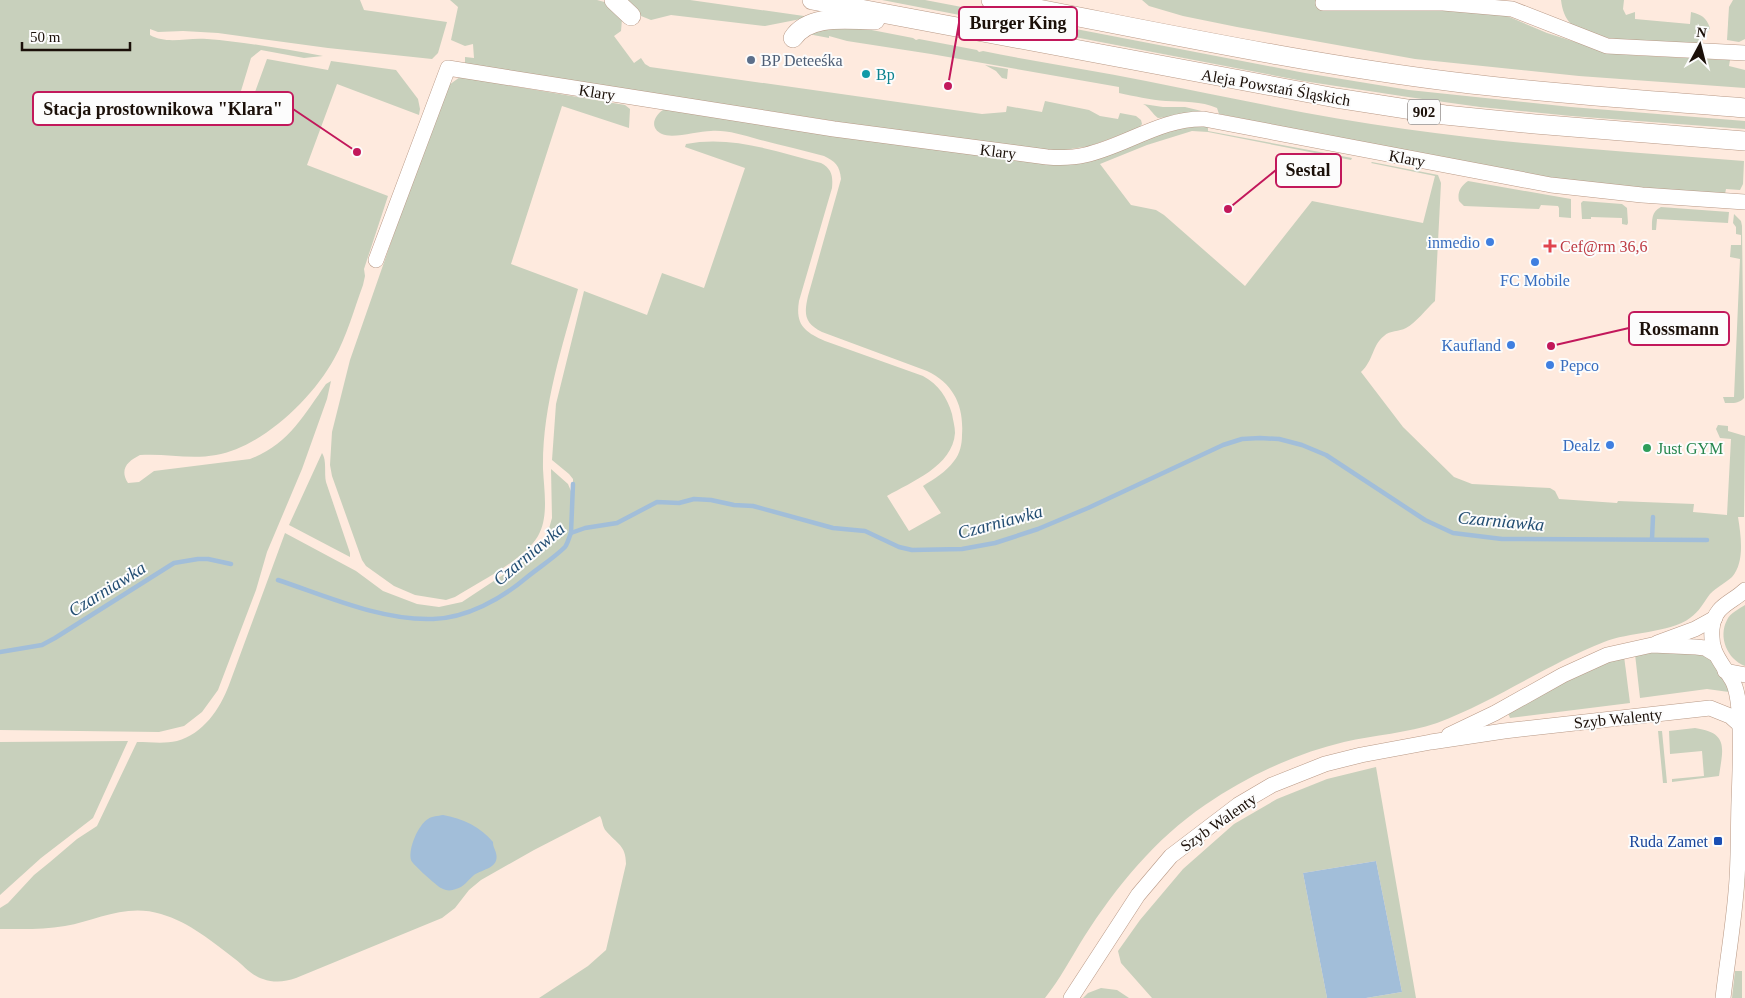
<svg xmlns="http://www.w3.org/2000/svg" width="1745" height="998" font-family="'Times New Roman',serif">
<rect width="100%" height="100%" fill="#feeade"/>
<g fill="#c8d0bc">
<path d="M0,0H360L364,10L447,22L438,53L432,59L328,48L218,33L183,31L158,32L150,29V35C168,45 187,37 207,39C246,42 284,49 323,56L304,58L261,50L251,58L237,104L183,93L182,99L247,114L267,59L328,70L331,61L396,70L418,99L420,109L419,115L337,84L307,165L388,196L364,269L365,276L363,285C354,309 347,336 334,359C312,399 262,447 216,455C189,460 166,453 140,455C128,461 119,469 128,483L139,482L154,471L250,459C288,445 304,415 326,384L331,381L327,399L302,469L267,552L256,590L218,690L202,712L184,726L159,732L0,730Z"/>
<path d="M450,0H597L608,3L622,19L621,31L614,36L634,63L641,58L645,64L650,67L982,114L1006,112L1007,106L1042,112L1045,101L1089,110L1100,116L1118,119L1120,113L1136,116L1141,120L1142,124L1139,128L1090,146L1058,151L878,128L465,64V57L474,58L473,44L465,46L451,40L458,7Z"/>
<path d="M623,0H690L811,17L765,26L671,15L651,20L641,16Z"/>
<path d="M882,0H925L1305,73L1409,90L1571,107L1745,121V129L1571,116L1480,107L1408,97L1303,81Z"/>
<path d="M1142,0H1319L1500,13L1547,33L1588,46L1629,55L1730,60L1729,66L1745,70V88L1579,76L1415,59L1237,27L1183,16L1149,6Z"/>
<path d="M1561,0H1624L1623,9L1626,15L1635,12V19L1690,24L1691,12C1702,15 1706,17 1710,28L1702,41L1696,44C1666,42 1594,44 1571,24C1565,18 1562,9 1561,0Z"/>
<path d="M1733,0H1745V39L1739,42L1727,40L1729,7Z"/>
<path d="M851,26L913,38L916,40L919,39L977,50L979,52L983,51C1037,62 1092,70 1146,81C1232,98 1318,117 1405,129C1517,145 1631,152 1744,161L1743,184L1740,190L1726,189L1725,194L1639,188L1551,179L1219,114L1217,108C1201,101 1183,102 1166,101C1150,100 1134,96 1119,93V87L931,54L847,41L829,36V38L808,34L810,32Z"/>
<path d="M985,65L1008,69L1007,79L1002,78L996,71Z"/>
<path d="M460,77L625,105L630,109L629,128L562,106L511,264L578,289C562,348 542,407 543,469C544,490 549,517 538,536C524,560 479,582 455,597L446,600L415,595L394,586L366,566L362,560L332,476L330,465L332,432L350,360L443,93L449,85Z"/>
<path d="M1143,104L1163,107H1185L1210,113L1158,118C1152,114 1150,107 1143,104Z"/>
<path d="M663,110H671L1035,163L1144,140L1182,127L1208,126V131L1352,158L1351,160L1208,132L1192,131L1147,145L1100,164L1131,205L1156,210L1164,215L1245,286L1312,201L1423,223L1435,176L1371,163L1372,162L1438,175L1441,183L1435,301C1426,309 1416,323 1406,328C1399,332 1390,330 1384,336C1372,345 1374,360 1361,372L1403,427L1454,477L1472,484L1550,488L1555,491L1559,499L1617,503L1618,501L1694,504L1693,512L1727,515L1731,439L1720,438L1716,429L1718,425L1728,426V431L1745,436L1744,517H1738C1741,536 1745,562 1732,577C1725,583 1717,587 1710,594C1704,602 1699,612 1690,618C1670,633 1628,632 1604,642C1546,665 1495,701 1437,723C1407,733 1375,735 1344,742C1294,754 1248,776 1205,805C1155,839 1116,887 1084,937C1071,958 1060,979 1045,998H539L588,966L606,950L626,864C626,845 617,844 606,831C602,826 603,821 600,816L534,850L481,880L469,890L455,908L442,918L296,978C285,982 274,983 263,979C252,976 244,966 235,959C213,942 189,922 161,914C127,903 97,920 65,926C43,930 21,929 0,929V908L8,903L34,875L50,862L77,839L97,826L137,742C150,742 164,744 177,741C203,734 220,709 229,685L285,533L356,571L383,591L417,604L439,607L462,602L527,559L546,539L552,518L551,469L568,484L573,496V479L569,474L552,460L556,404L584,291L647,315L662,273L704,288L745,168L685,147L686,144C732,135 777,152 821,163C832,169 833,176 832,188L799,301C795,325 805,332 825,341L923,376C939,385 947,397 952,414C953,420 955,427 955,433C953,466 911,482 887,496L909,531L941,513L923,486C934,479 946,472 954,461C960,454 962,444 962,435C964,406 954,384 927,371L822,332C804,323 804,314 808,296L841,179C840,166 835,161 824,156C802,150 779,145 757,139C742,135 727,130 711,131C698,131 673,139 662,134C649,128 654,116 663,110Z"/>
<path d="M1468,181L1571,199V218L1559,217V208L1558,206L1541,205L1539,209L1464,206L1459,201C1457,192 1461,186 1468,181Z"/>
<path d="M1583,201L1622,204L1627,208L1628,223L1627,225L1622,224V218L1591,217V219H1582L1581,203Z"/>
<path d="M1661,207L1729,212L1728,223L1657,219L1656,230H1652C1652,220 1651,212 1661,207Z"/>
<path d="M1734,214L1741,221L1742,226L1744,398C1739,404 1731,403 1725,403L1723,397H1734L1740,259L1730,257L1731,245H1741V235L1736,234V227L1733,223Z"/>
<path d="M322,453C327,460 324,473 326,482L350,553V557L289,525Z"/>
<path d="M1745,605V666C1727,659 1718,637 1727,620C1730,613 1739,609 1745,605Z"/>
<path d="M1652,650L1700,651L1710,657C1716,671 1726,678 1729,692L1707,689L1640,698L1635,654Z"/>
<path d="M1624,656L1630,703L1510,718L1508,713L1565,679Z"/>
<path d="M1695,728C1729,733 1723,748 1719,776L1672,782V779L1704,776L1702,751L1670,754L1669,731Z"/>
<path d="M1658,731H1662L1667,783H1663Z"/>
<path d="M128,741L93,818L41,858L0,895V742Z"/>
<path d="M1376,767L1416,998H1366L1402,992L1376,861L1303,873L1327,998H1152L1121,963L1118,951L1140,920L1183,869L1234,824L1277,799L1327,779Z"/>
<path d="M1735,971H1742V998H1732Z"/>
<path d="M1101,988L1117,990L1129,998H1083L1088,993Z"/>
</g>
<g fill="#a2bed9">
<path d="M443,815C462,818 481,827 493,842C493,847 495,849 496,853C500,868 483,869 474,875C468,880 464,887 456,889C451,891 446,891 441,888C437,886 412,864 411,860C408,849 418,825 428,819C432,816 438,816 443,815Z"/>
<path d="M1376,861L1402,992L1366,998H1327L1303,873Z"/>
</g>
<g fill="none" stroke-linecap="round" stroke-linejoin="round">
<g stroke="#a2bed9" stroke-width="4.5">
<path d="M571,533L573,484"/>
<path d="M1652,539L1653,517"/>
<path d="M278,580C326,596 382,621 433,619C467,618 501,599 526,578C538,568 554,558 565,547C568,543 569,537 571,533L585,528L617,523L657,502L679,503L694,499L711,500L734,505L753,506L833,528L865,531L899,547L912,550L962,549L995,543L1038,529L1088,508L1223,445L1242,439L1260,438L1279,439L1302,445L1326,455L1425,520L1453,533L1502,539L1707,540"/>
<path d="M0,652L42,645L55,638L174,563L198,559H208L231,564"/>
</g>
<g stroke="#b89986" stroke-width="16">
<g id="minor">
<path d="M1323,3H1443L1512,9L1607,46L1745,53"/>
<path d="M376,260L448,68L834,129L1047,157C1060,158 1072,158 1085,155C1126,146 1161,118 1204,119L1551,185L1642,195L1745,202"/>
<path d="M1657,643L1695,629L1715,618"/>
<path d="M1725,671L1745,675"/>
<path d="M1449,735L1495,713L1563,675L1607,655L1652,645L1696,647L1705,648L1715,654"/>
<path d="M1071,998L1138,895L1171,856L1238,805L1272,785L1325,764L1361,755L1431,742L1504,731L1710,708L1730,716L1740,725"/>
<path d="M1723,998C1727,963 1733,928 1736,892C1739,862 1738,831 1739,801C1740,776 1741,750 1740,725C1739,711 1739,692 1732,680C1721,661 1710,653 1712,629C1714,605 1732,603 1745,590"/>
</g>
</g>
<g stroke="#b89986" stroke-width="20">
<g id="major">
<path d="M614,0L631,16"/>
<path d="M812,0L1336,98L1445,115L1535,124L1745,141"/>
<path d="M991,0C1145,29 1299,63 1455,82C1551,94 1648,100 1745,108"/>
<path d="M793,38C810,13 849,20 875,20"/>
</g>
</g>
<use href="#minor" stroke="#fff" stroke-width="15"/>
<use href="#major" stroke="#fff" stroke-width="19"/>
</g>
<circle fill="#5c6f8a" stroke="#fcfcfc" stroke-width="2" cx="751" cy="60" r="5"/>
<circle fill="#0f9aa8" stroke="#fcfcfc" stroke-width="2" cx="866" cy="74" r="5"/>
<g fill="#3f7fe0" stroke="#fcfcfc" stroke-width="2">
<circle cx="1490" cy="242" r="5"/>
<circle cx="1535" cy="262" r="5"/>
<circle cx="1511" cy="345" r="5"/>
<circle cx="1550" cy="365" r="5"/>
<circle cx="1610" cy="445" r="5"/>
</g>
<path fill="#e0444e" stroke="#fcfcfc" stroke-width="2" d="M1547.5 238.5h5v5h5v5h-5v5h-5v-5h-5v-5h5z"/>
<circle fill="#2e9e5b" stroke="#fcfcfc" stroke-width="2" cx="1647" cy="448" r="5"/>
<rect fill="#1a4fb4" stroke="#fcfcfc" stroke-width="2" x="1713" y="836" width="10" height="10" rx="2.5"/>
<g text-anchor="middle" stroke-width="4" stroke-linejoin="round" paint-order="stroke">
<rect fill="#fcfcfc" stroke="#5e5752" stroke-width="1" x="1408" y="99.5" width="32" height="25" rx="4"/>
<g font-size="15" font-weight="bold" fill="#1b1009">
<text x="1424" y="117">902</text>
</g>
<g font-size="16" fill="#4e5e75" stroke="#fcfcfc" text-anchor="start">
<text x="761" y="66">BP Deteeśka</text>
</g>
<g font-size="16" fill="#0d838f" stroke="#fcfcfc" text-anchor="start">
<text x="876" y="80">Bp</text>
</g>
<g font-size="16" fill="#1b1009" stroke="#fcfcfc">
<text transform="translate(1276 87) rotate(10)" y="6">Aleja Powstań Śląskich</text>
<text transform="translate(597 92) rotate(9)" y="6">Klary</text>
<text transform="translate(998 151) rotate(7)" y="6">Klary</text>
<text transform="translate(1407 158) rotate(11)" y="6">Klary</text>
<text transform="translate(1618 718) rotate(-6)" y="6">Szyb Walenty</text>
<text transform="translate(1218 822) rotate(-35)" y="6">Szyb Walenty</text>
</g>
<g font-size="16" fill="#366cbe" stroke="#fcfcfc" text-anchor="end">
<text x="1480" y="248">inmedio</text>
<text x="1535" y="286" text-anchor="middle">FC Mobile</text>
<text x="1501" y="351">Kaufland</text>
<text x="1560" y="371" text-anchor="start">Pepco</text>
<text x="1600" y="451">Dealz</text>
</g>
<g font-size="16" fill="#be3a42" stroke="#fcfcfc" text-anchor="start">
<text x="1560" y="252">Cef@rm 36,6</text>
</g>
<g font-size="16" fill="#27864d" stroke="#fcfcfc" text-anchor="start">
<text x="1657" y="454">Just GYM</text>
</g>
<g font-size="16" fill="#164399" stroke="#fcfcfc" text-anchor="end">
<text x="1708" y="847">Ruda Zamet</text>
</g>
<g font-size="18" font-style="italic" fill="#224d72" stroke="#fcfcfc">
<text transform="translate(1501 521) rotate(5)" y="6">Czarniawka</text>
<text transform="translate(1000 522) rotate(-15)" y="6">Czarniawka</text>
<text transform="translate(529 554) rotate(-40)" y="6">Czarniawka</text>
<text transform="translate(107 589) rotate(-32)" y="6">Czarniawka</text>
</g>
</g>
<path fill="none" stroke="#c2185b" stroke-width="2" d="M948 86L959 23M357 152L293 109M1228 209L1276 170M1551 346L1629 328"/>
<g fill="#c2185b" stroke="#fcfcfc" stroke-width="2">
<circle cx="948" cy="86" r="5"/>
<circle cx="357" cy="152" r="5"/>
<circle cx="1228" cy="209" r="5"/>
<circle cx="1551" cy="346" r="5"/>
</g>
<g fill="#fcfcfc" stroke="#c2185b" stroke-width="2">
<rect x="959" y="7" width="118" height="33" rx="5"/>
<rect x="33" y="92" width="260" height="33" rx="5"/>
<rect x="1276" y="154" width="65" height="33" rx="5"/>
<rect x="1629" y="312" width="100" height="33" rx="5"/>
</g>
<g font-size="18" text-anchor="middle" font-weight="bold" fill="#1b1009">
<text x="1018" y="29">Burger King</text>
<text x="163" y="115">Stacja prostownikowa "Klara"</text>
<text x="1308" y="176">Sestal</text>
<text x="1679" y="335">Rossmann</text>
</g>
<g transform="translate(1700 45) rotate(7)" stroke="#fcfcfc" stroke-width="4" paint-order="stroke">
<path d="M0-4L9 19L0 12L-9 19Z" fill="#1b1009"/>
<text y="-8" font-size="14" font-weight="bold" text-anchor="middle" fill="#1b1009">N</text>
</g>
<path d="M22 42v8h108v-8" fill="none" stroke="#1b1009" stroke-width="2.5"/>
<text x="30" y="42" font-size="15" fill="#1b1009" stroke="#fcfcfc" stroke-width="4" paint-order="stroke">50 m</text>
</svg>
